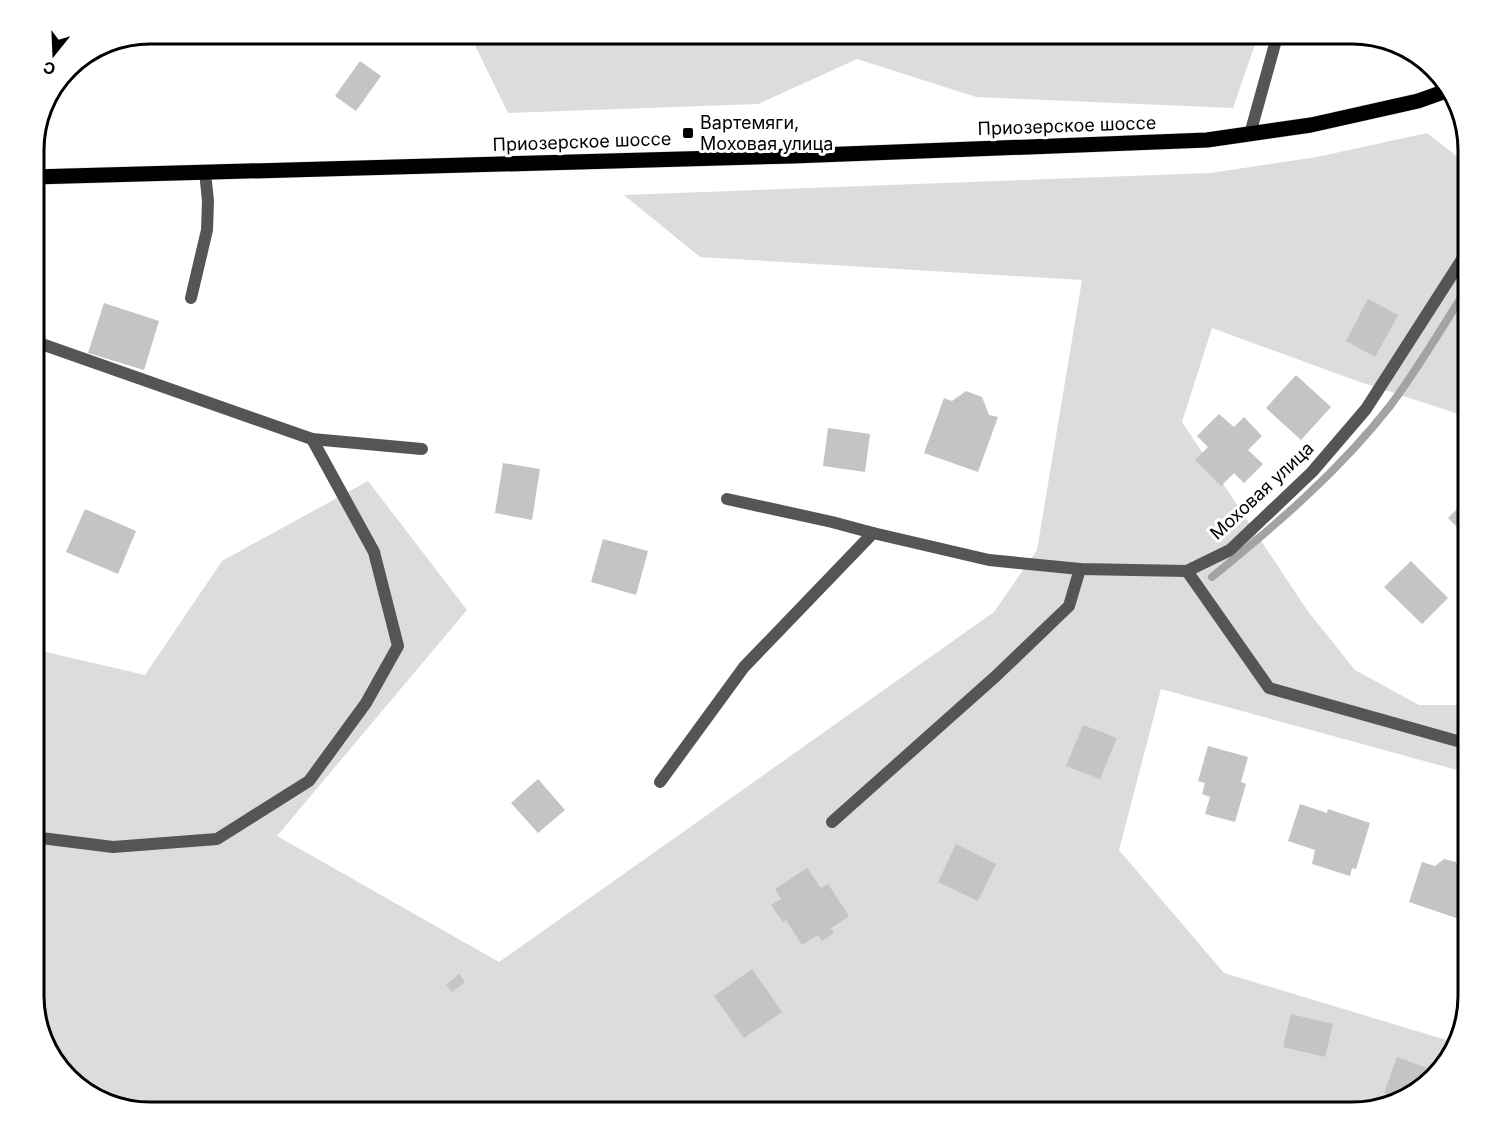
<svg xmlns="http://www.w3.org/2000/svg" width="1501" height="1146" font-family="Inter,sans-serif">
<rect width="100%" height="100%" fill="#fff"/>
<g fill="#dcdcdc">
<path d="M469,33H1259L1233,108L976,97L857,59L758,104L508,113Z"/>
<path d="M1427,133L1468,165V417L1360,382L1212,328L1182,422L1307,610L1355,670L1419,705H1468V773L1161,689L1119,850L1224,973L1453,1042L1444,1068L1403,1101L1352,1113H149L78,1089L45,1048L33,1004V649L145,675L222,561L368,481L467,610L277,836L499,962L994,612L1037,550L1082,280L700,257L624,195L1210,173L1317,157Z"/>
</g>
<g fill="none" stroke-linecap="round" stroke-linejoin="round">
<path stroke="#a3a3a3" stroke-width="8" d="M1212,577C1276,525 1339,471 1390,406C1418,369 1442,327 1468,287"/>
</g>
<g fill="#c4c4c4">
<path d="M360,61L381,76L356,111L335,96Z"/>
<path d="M1368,299L1398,315L1375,357L1346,341Z"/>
<path d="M104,303L159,321L144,370L88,353Z"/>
<path d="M1296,375L1331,407L1301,440L1266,408Z"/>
<path d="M966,391L982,397L989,415L998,417L978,472L924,453L944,398L952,401Z"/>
<path d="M1219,414L1234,427L1244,417L1262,436L1248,450L1263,464L1244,483L1234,473L1221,486L1195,460L1208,447L1197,436Z"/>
<path d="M828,428L870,434L865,472L823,466Z"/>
<path d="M503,463L540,469L532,520L495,513Z"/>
<path d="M1468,498V538L1448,518Z"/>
<path d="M85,509L136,531L118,574L66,552Z"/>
<path d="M603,539L648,551L636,595L591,582Z"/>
<path d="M1411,561L1448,598L1422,624L1384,587Z"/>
<path d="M1083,725L1117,738L1100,779L1066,766Z"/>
<path d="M1208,746L1248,757L1241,782L1246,784L1235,822L1205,814L1210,797L1202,794L1205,783L1198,781Z"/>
<path d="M538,779L565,810L538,833L511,803Z"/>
<path d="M1300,804L1327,813L1328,809L1370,823L1356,869L1352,868L1350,876L1312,864L1315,850L1288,841Z"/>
<path d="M956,844L996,864L978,901L938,882Z"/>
<path d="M1444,859L1456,862L1460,874L1468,877V892L1459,919L1409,902L1422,862L1435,866Z"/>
<path d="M807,868L821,888L828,884L849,916L831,928L834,933L822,941L818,935L802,945L786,920L783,922L771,905L781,899L775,889Z"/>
<path d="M752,969L782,1012L744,1038L714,996Z"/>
<path d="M459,974L465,982L452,992L446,985Z"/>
<path d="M1291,1014L1333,1024L1325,1057L1283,1047Z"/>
<path d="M1397,1057L1438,1072L1404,1100L1384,1093Z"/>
</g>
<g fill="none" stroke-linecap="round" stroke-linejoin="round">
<g stroke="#dbdbdb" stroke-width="16">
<path id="primary" d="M33,177L793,156L1207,140L1311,125L1418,101L1449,90"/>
</g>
<g stroke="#555" stroke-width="12">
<path d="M1250,134L1278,33"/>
<path d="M191,298L207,230L208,201L205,172"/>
<path d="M33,341L312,439L422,449"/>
<path d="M1187,571L1269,688L1468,744"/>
<path d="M660,782L744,667L873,533L832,522L727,499"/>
<path d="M832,822L996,676L1069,606L1080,569"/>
<path d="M33,837L113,847L217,839L309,781L366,703L398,646L374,552L312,439"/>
</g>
<path stroke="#555" stroke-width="12" d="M873,533L989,560L1080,569L1187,571L1230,550L1312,472L1366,409L1468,250"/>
<use href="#primary" stroke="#000" stroke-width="15"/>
</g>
<rect fill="#000" stroke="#fff" stroke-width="2" x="682" y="127" width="12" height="12" rx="3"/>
<g text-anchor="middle" stroke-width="6" stroke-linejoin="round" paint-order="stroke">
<g font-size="18" fill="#000" stroke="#fff" text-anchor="start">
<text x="700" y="129">Вартемяги,<tspan x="700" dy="21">Моховая улица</tspan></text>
</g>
<g font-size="18" fill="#000" stroke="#fff">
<text transform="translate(1067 126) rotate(-2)" y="6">Приозерское шоссе</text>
<text transform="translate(582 142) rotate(-2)" y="6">Приозерское шоссе</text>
<text transform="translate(1262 491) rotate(-43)" y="6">Моховая улица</text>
</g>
</g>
<path d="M0 0H1501V1146H0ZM150 44H1352A106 106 0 0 1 1458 150V996A106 106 0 0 1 1352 1102H150A106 106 0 0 1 44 996V150A106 106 0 0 1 150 44Z" fill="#fff" fill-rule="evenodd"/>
<path fill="none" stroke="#000" stroke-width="3" d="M150 44H1352A106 106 0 0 1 1458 150V996A106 106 0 0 1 1352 1102H150A106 106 0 0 1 44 996V150A106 106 0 0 1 150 44Z"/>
<g transform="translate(54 54) rotate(198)" stroke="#ffffff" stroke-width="4.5" paint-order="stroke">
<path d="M0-4.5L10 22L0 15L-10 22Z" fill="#000000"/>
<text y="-9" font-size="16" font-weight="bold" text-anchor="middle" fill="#000000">С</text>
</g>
</svg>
